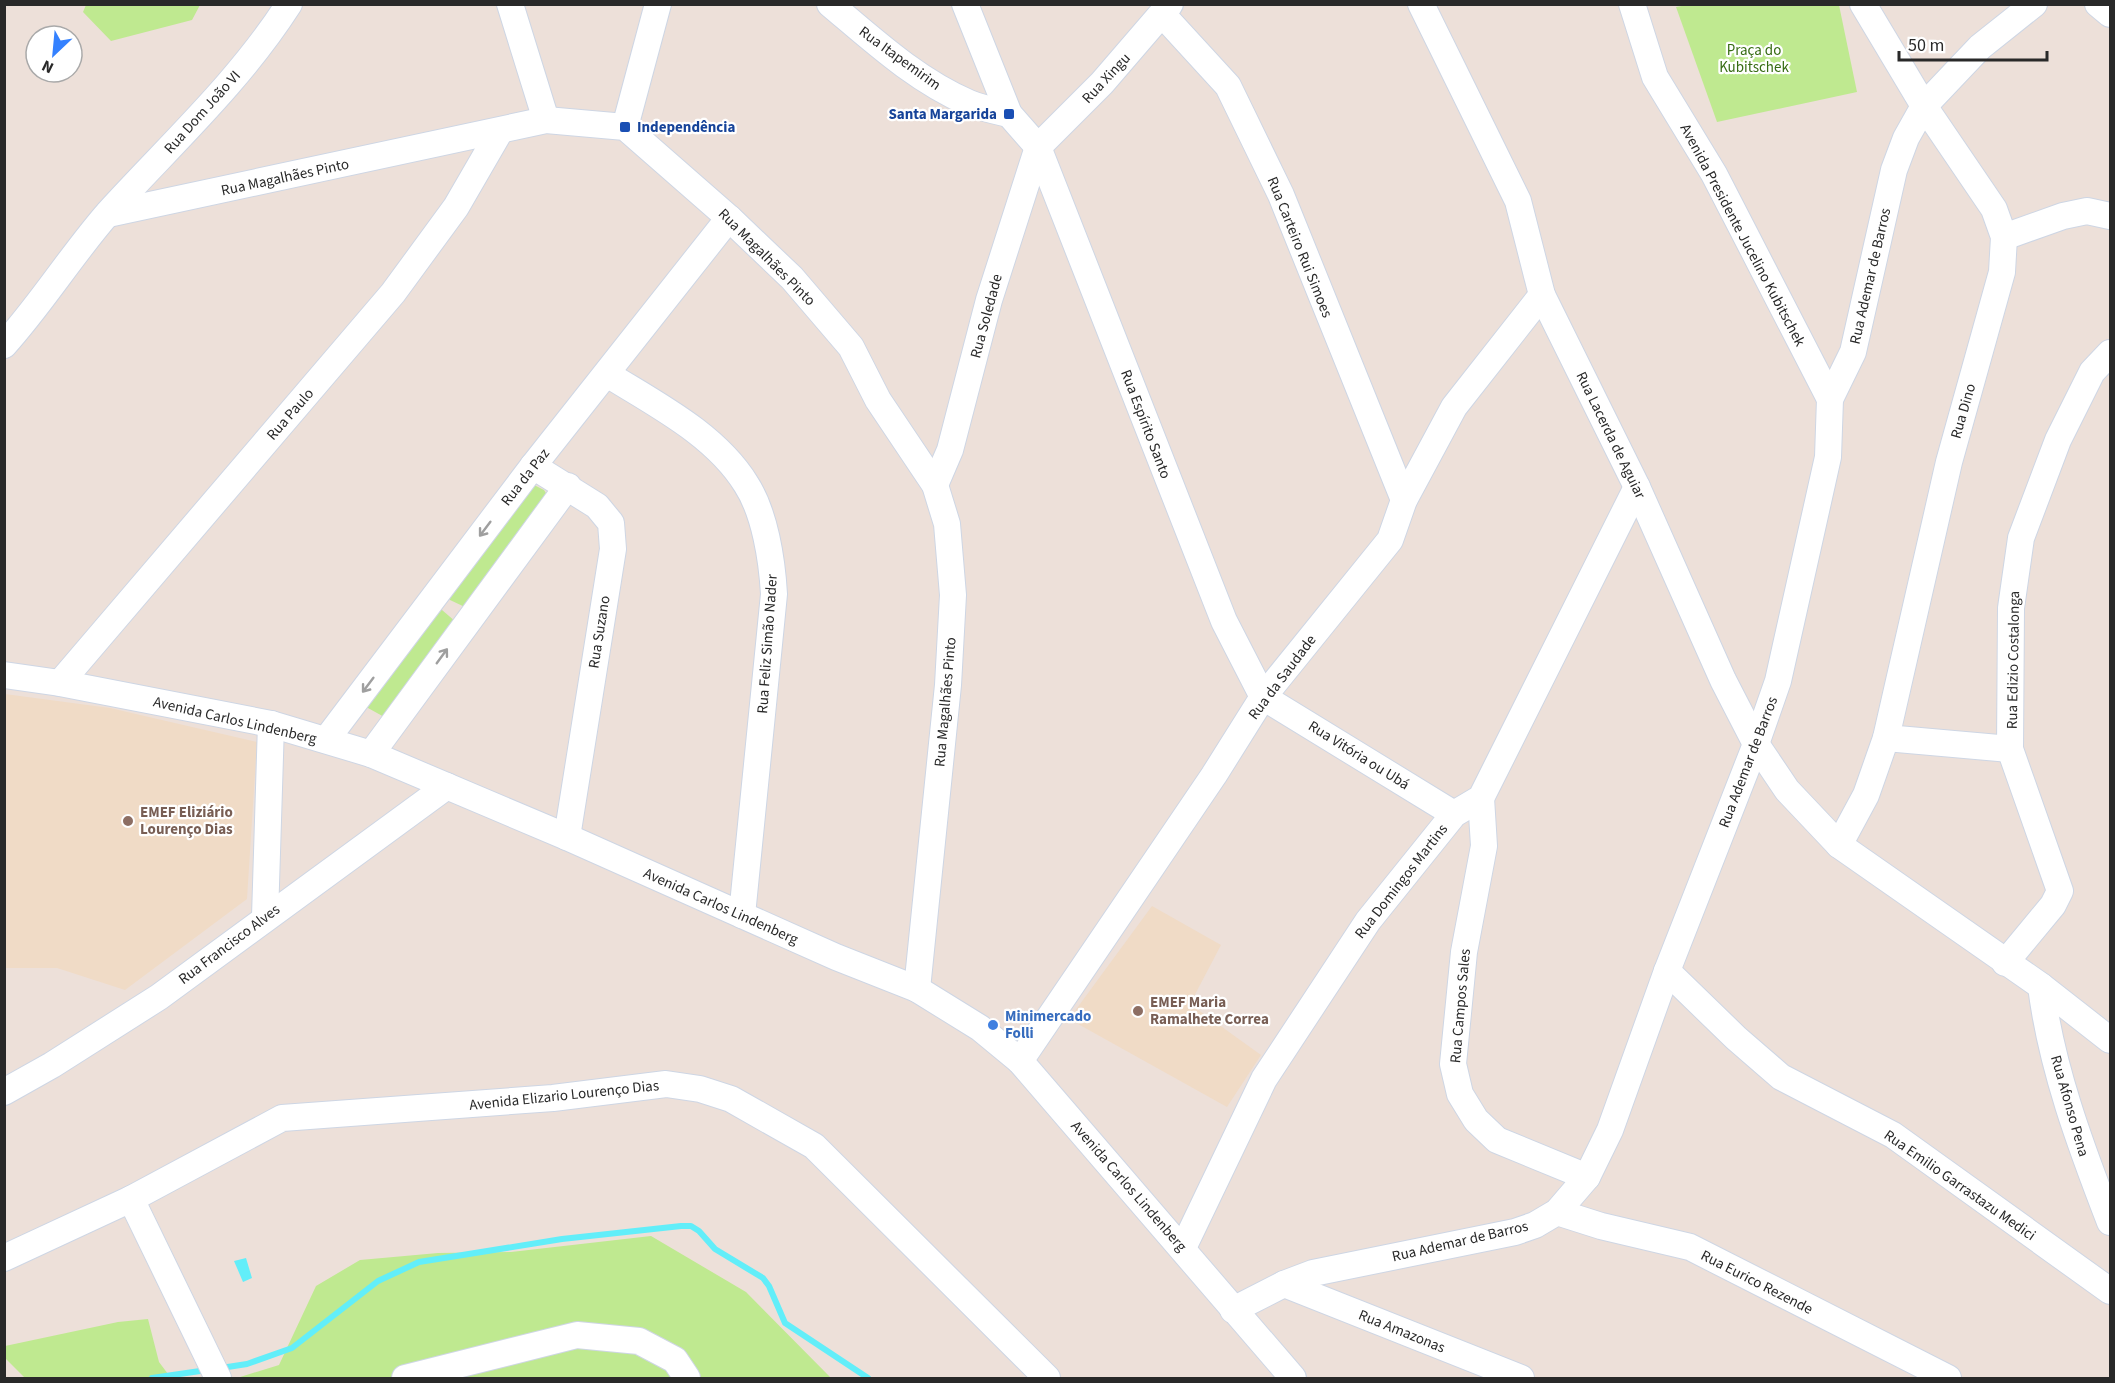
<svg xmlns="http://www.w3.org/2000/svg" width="2115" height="1383" font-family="'Source Sans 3',sans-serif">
<rect width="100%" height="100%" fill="#ede0d9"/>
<g fill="#f0dbc6">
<path d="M5,694L110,708L257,742L247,899L125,990L57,968H5Z"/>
<path d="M1152,906L1221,945L1190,1004L1261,1055L1227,1107L1069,1019Z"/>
</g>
<g fill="#bfe990">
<path d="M86,5V4L200,5L192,20L111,41L83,12Z"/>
<path d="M1687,5H1839L1857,92L1717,122L1676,7Z"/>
<path d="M528,482L544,490L549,498L467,608L450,600L446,593Z"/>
<path d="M434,608L442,610L456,622L386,718L368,708L363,701Z"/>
<path d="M651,1236L746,1292L831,1378H237L279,1365L316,1286L360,1260L438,1253L511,1252Z"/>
<path d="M148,1319L159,1362L171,1378H25L5,1358V1346L118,1322Z"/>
</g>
<path fill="#62eef9" d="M246,1258L252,1278L243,1282L234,1261Z"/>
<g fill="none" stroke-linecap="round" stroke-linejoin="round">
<g stroke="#62eef9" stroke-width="6">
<path d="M221,1368L247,1364L292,1348L378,1281L419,1262L562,1239L681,1226H691L699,1231L715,1249L763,1278L769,1286L785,1323L868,1378"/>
<path d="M152,1378L207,1370"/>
</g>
<g stroke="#ced6e4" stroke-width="28">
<g id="minor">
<path d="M510,4L546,120"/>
<path d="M830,4C874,41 916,80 969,103C981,108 996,111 1009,114"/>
<path d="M965,4L1009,114L1038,147L1224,621L1263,697"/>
<path d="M1421,4L1518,201L1542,295L1637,487L1723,680L1756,744L1787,790L1839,845L2041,986L2110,1040"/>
<path d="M1632,4L1655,77L1714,174L1830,399"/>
<path d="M2098,4L2110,14"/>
<path d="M1162,14L1228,86L1281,195L1404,500"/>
<path d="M625,127L658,4"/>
<path d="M108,214L546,120L625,127L729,218L792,278L851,347L878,400L935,485L947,524L953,595L948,685L917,989"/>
<path d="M2004,237L2063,216L2087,211L2110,216"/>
<path d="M4,345C42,303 72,254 109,212C171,144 239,82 289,4"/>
<path d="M607,374C655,404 715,434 746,484C765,513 772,560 774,594L742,915"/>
<path d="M533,466L597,506L611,523L613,549L567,837"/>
<path d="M935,485L950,450L989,300L1038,147L1102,83L1170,4"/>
<path d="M4,675L60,683L271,724L371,754L567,837L836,957L917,989L980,1028L1020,1061L1293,1378"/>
<path d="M60,683L393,293L456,207L500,131"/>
<path d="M1263,697L1454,814"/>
<path d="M1886,738L2010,749"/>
<path d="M326,740L533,466L729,218"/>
<path d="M371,754L568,486"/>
<path d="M1481,798L1484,846L1464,952L1453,1064L1460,1094L1476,1120L1497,1140L1587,1177"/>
<path d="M1839,845L1866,795L1886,738L1949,462L2002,272L2004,237L1994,209L1924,106L1863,4"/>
<path d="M265,917L271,724"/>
<path d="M2005,963L2053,905L2060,891L2010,749L2011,608L2021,538L2058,440L2092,372L2110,353"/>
<path d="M1667,971L1736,1038L1781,1077L1893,1135L2110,1291"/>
<path d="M2041,986C2051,1067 2081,1147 2110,1222"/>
<path d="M1020,1061L1214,775L1263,697L1390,540L1404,500L1454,407L1542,295"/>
<path d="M4,1092L52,1065L159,997L447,786"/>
<path d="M131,1199L218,1378"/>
<path d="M1557,1212L1601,1226L1690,1247L1948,1378"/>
<path d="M1183,1248L1264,1079L1368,921L1454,814L1481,798L1637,487"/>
<path d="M4,1258L131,1199L282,1118L553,1098L666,1084L700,1089L731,1099L814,1146L1047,1378"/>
<path d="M1284,1284L1521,1378"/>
<path d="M1233,1310L1284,1284L1313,1273L1515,1232L1535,1225L1557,1212L1587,1177L1610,1130L1667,971L1756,744L1778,681L1828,457L1830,399L1853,352L1894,170L1906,138L1924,106L1980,47L2034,4"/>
<path d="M405,1378L577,1335L639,1341L675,1360L687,1378"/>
</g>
</g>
<use href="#minor" stroke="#fff" stroke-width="26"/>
</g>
<defs><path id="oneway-shaft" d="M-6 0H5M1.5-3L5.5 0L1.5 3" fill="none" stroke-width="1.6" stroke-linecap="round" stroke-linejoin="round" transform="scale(1.5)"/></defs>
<g stroke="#9f9f9f">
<use href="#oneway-shaft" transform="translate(485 529) rotate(127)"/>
<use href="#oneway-shaft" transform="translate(442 656) rotate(-54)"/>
<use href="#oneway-shaft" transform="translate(368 685) rotate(127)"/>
</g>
<g fill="#1a4fb4" stroke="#fff" stroke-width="2">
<rect x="1003" y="108" width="12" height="12" rx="3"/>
<rect x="619" y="121" width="12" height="12" rx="3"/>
</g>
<g fill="#8d6e63" stroke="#fff" stroke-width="2">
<circle cx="128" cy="821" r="6"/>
<circle cx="1138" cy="1011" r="6"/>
</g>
<circle fill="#3f7fe0" stroke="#fff" stroke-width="2" cx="993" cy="1025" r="6"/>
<g text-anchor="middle" stroke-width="4.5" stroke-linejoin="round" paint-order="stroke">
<g font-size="15" fill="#376c13" stroke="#fff">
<text x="1754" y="55">Praça do<tspan x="1754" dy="17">Kubitschek</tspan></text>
</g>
<g font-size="15" fill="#292929" stroke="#fff">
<text transform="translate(900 58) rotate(36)" y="5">Rua Itapemirim</text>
<text transform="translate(1106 78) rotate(-47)" y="5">Rua Xingu</text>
<text transform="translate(202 112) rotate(-48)" y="5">Rua Dom João VI</text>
<text transform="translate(285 177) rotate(-12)" y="5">Rua Magalhães Pinto</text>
<text transform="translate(1743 235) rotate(62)" y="5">Avenida Presidente Jucelino Kubitschek</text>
<text transform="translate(1300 247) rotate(68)" y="5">Rua Carteiro Rui Simoes</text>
<text transform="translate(767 257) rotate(45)" y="5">Rua Magalhães Pinto</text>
<text transform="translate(1870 276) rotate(-77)" y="5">Rua Ademar de Barros</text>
<text transform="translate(986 316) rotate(-75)" y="5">Rua Soledade</text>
<text transform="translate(1963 411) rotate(-74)" y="5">Rua Dino</text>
<text transform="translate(290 414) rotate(-49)" y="5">Rua Paulo</text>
<text transform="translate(1146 424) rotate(69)" y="5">Rua Espírito Santo</text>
<text transform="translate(1611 435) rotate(64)" y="5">Rua Lacerda de Aguiar</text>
<text transform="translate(525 477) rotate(-52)" y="5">Rua da Paz</text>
<text transform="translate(599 632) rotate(-81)" y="5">Rua Suzano</text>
<text transform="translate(767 644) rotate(-86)" y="5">Rua Feliz Simão Nader</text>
<text transform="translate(2013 660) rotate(-89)" y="5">Rua Edizio Costalonga</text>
<text transform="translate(1282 677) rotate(-53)" y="5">Rua da Saudade</text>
<text transform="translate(945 702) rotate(-85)" y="5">Rua Magalhães Pinto</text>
<text transform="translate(235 720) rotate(13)" y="5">Avenida Carlos Lindenberg</text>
<text transform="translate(1359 755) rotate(32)" y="5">Rua Vitória ou Ubá</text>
<text transform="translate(1748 762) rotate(-69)" y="5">Rua Ademar de Barros</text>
<text transform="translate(1401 881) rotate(-52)" y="5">Rua Domingos Martins</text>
<text transform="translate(721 906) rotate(24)" y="5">Avenida Carlos Lindenberg</text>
<text transform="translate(229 944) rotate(-37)" y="5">Rua Francisco Alves</text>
<text transform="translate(1460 1006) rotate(-85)" y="5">Rua Campos Sales</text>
<text transform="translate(564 1095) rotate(-6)" y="5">Avenida Elizario Lourenço Dias</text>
<text transform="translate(2070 1106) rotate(74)" y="5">Rua Afonso Pena</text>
<text transform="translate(1960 1185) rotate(35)" y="5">Rua Emilio Garrastazu Medici</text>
<text transform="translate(1129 1186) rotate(49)" y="5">Avenida Carlos Lindenberg</text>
<text transform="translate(1460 1241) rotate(-13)" y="5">Rua Ademar de Barros</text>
<text transform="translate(1757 1282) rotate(27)" y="5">Rua Eurico Rezende</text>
<text transform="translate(1402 1331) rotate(22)" y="5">Rua Amazonas</text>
</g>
<g font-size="15" font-weight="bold" fill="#164399" stroke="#fff" text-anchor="end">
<text x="997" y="119">Santa Margarida</text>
<text x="637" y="132" text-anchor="start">Independência</text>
</g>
<g font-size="15" font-weight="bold" fill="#785e54" stroke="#fff" text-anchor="start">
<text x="140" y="817">EMEF Eliziário<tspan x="140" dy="17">Lourenço Dias</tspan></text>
<text x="1150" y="1007">EMEF Maria<tspan x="1150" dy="17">Ramalhete Correa</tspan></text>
</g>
<g font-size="15" font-weight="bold" fill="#366cbe" stroke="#fff" text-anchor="start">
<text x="1005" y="1021">Minimercado<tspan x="1005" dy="17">Folli</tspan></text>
</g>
</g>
<rect width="2115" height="1383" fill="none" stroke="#292929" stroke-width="12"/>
<g transform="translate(54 54) rotate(206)"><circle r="28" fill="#ffffff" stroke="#a9a9a9" stroke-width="1.5"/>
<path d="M0-4.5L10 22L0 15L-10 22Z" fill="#3481ff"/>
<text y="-9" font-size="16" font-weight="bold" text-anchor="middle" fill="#292929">N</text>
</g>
<path d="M1899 51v9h148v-9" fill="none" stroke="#292929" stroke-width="3"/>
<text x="1908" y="51" font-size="18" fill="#292929" stroke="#ffffff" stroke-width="4.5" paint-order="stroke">50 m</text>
</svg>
